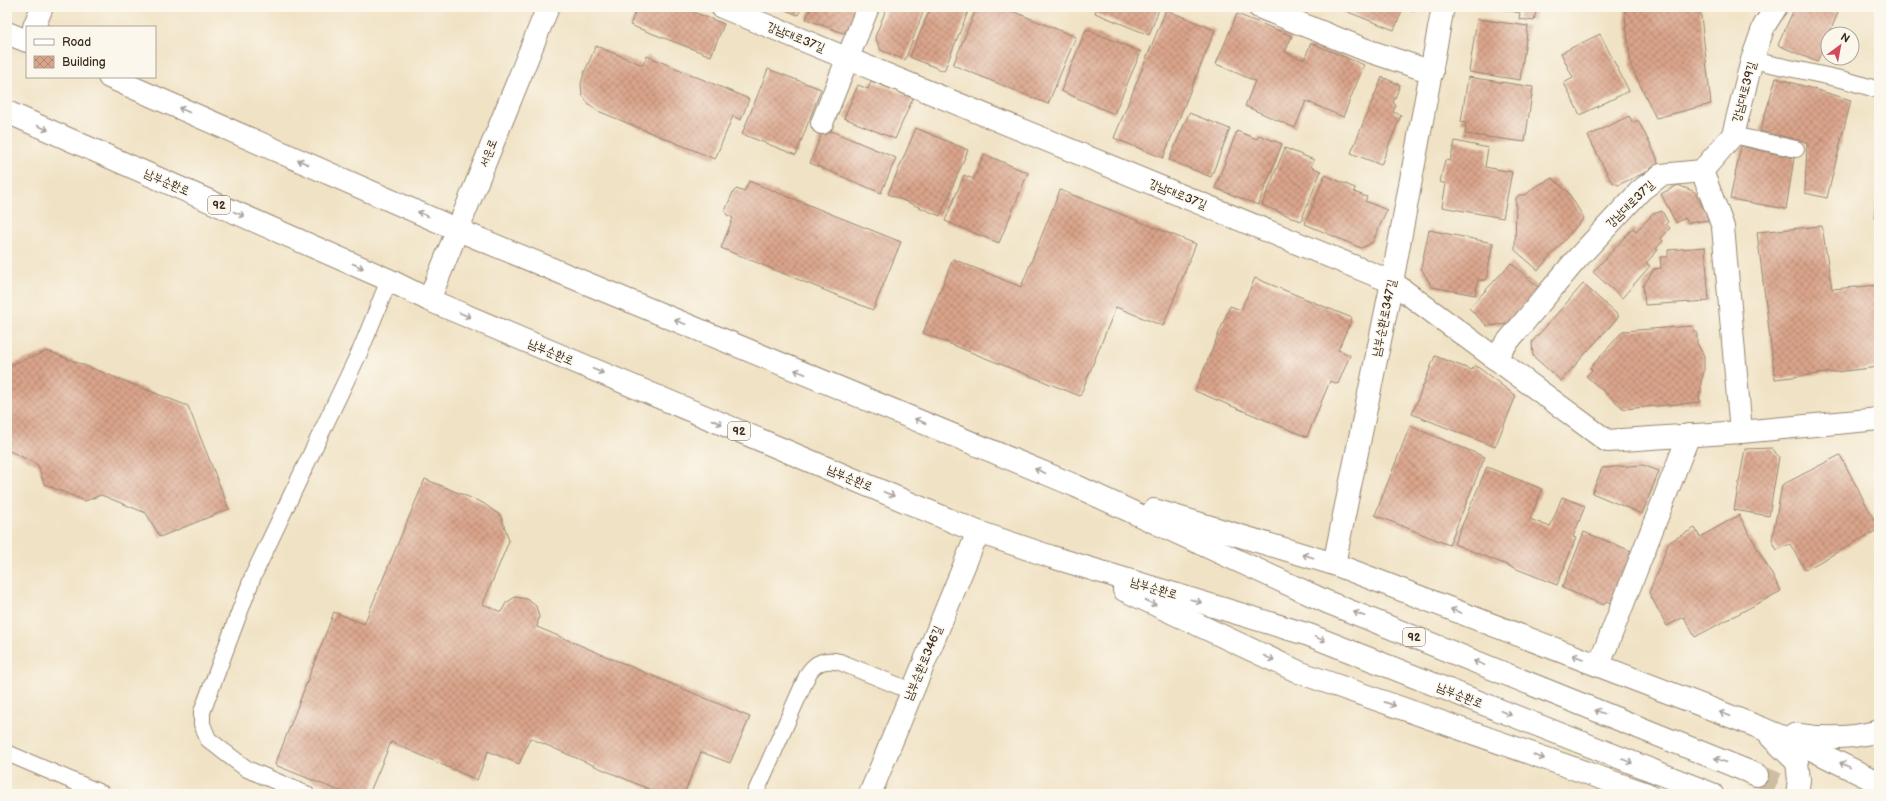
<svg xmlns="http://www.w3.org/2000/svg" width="1886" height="801" font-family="'Balsamiq Sans','Poor Story',sans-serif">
<defs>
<pattern id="building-cross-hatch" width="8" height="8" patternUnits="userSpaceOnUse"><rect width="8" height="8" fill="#daa48b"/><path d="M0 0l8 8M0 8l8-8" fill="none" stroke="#b28671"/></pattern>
</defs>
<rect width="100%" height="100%" fill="#fbf7ec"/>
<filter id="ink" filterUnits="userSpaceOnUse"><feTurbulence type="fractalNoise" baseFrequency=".025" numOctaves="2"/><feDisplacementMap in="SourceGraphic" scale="8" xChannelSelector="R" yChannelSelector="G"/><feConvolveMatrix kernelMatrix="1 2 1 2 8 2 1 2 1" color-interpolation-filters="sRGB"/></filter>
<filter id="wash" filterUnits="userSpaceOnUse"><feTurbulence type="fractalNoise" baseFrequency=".012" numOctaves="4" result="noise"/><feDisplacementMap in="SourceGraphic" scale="16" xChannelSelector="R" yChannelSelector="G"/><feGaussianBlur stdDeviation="0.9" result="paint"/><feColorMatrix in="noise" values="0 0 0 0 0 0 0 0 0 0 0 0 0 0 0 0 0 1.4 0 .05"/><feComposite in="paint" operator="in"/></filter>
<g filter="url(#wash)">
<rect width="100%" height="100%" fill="#f0e2c4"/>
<g id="blocks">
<g fill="url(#building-cross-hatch)">
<path d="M637,7H681L724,24L711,56L630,25Z"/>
<path d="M778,7H802L798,15Z"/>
<path d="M811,7H860L852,27L843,33L806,19Z"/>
<path d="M887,7H925L905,60L881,50L875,37Z"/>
<path d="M931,7H970L944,71L910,57Z"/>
<path d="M977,7H1002L1076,37L1048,104L953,65Z"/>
<path d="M1097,7H1160L1149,35L1095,13Z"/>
<path d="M1335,7H1404L1394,30Z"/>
<path d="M1405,7H1415L1414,11Z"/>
<path d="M1492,7H1537L1534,21L1519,19L1520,13Z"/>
<path d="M1624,7H1700L1711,104L1656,118L1631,66Z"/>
<path d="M1795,7H1824L1838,13L1817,62L1778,45Z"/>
<path d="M1166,10L1215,30L1163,158L1114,138Z"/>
<path d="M1237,14L1292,36L1285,52L1304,60L1311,43L1364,65L1343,117L1306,101L1295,128L1245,106L1255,81L1216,64Z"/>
<path d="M1477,19L1528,26L1520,80L1469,72Z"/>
<path d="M1086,29L1141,52L1114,114L1061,91Z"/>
<path d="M1600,34L1629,91L1580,115L1564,83L1573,78L1561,53Z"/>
<path d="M596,46L643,65L647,56L749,99L741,120L733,116L715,159L598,111L589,104L582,95L581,84L584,73Z"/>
<path d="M768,69L821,89L796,155L742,134Z"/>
<path d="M1382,77L1400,85L1393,103L1396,105L1393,112L1401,115L1381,165L1351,153Z"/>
<path d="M1468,77L1533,87L1525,142L1465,134L1466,123L1461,122Z"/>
<path d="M1776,78L1851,100L1827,198L1805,193L1807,142L1760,131Z"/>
<path d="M871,81L913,98L895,139L844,118L858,85L868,89Z"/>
<path d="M1189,113L1230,129L1211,177L1169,160Z"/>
<path d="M1629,116L1633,123L1638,120L1657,158L1658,165L1655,168L1618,185L1611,181L1588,136Z"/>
<path d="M824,128L896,158L881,193L810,163Z"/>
<path d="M916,128L968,150L940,216L888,194Z"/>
<path d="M1237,131L1257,139L1259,135L1282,144L1258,205L1215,188Z"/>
<path d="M1455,141L1488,148L1485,167L1512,172L1503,218L1442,207L1446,184L1440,182L1445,160L1450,161Z"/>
<path d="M1741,146L1794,158L1786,209L1730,199Z"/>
<path d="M1285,148L1314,160L1311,167L1321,171L1301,221L1262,205Z"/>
<path d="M984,154L1028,173L999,243L945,221L964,175L973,179Z"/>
<path d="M1325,175L1355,188L1354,192L1367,197L1365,201L1387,210L1372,243L1361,248L1305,224Z"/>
<path d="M1552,178L1568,192L1584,218L1538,270L1515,250L1516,198L1519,195H1526L1533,188Z"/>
<path d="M749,181L901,242L873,310L721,248L733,218L727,215L725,211L733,192L737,189L744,192Z"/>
<path d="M1678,185L1695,192L1709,220L1688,223L1685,218L1676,223L1661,194Z"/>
<path d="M1060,190L1196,244L1163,326L1116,307L1080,396L923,333L953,259L1021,287Z"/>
<path d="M1878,194H1879V218L1874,217Z"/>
<path d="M1662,211L1668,222L1666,224L1670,228L1661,239L1663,241L1656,249L1658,250L1646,263L1650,266L1622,298L1593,272L1633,228L1636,231L1653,214Z"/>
<path d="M1822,226L1832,289L1879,285V367L1775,379L1757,232Z"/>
<path d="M1429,230L1493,243L1486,280H1478L1475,295L1432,287L1421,268Z"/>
<path d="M1705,247L1709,301L1645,305L1643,286L1654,269L1661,268L1660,257H1668V250Z"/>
<path d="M1511,263L1539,288L1507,324L1487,326L1469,308Z"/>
<path d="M1255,278L1352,318L1338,350L1350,355L1338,384L1330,381L1307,437L1195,391L1230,306L1241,310Z"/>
<path d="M1583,284L1619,316L1561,381L1533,356L1532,342Z"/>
<path d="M1693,326L1694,332H1697V343L1704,356V371L1701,382V392L1699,393L1700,402L1624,409L1586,376L1592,370L1590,368L1623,331Z"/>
<path d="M48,351L188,406L229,509L160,537L146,513L101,495L85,501L44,484L38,465L10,451L7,453V366Z"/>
<path d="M1435,356L1472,370L1475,365L1516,396L1495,447L1412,414Z"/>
<path d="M1410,426L1485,457L1449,545L1375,515Z"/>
<path d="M1772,448L1779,457L1769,516L1734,510L1745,449Z"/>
<path d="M1840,455L1879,529L1805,570L1790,544L1777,550L1772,540L1782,485Z"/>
<path d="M1643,465L1659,471L1642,514L1592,493L1602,468Z"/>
<path d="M1487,467L1542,489L1530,519L1550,527L1562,497L1585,506L1573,537L1576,538L1557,585L1454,544Z"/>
<path d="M425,479L483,503L501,516L509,541L483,604L501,612L506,603L515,597L527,599L536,606L539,617L537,627L750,717L730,763L701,752L684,794H660L530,738L519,764L488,751L477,780L391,742L369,794H347L275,765L334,612L364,624Z"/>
<path d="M1739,515L1781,591L1695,637L1684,617L1667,626L1649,593L1669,542L1695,528L1700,537Z"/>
<path d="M1584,532L1639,554L1617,606L1606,601L1604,605L1562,588Z"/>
</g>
</g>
</g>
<g filter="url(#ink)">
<use href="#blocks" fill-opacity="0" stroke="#968671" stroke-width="1"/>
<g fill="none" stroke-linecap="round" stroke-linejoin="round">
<path stroke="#ccbda3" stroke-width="22" stroke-dasharray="22 11" stroke-linecap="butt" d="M1757,775L1803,794"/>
<g stroke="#968671" stroke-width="18">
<g id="service">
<path d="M1752,60L1845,80L1879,90"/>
<path d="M1733,135L1796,149"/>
<path d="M7,753L103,794"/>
<path d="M306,794L247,769L223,751L208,739L202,724V712L253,576L362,347L389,280"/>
<path d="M755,794L808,674C816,661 826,659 840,662L911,691"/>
</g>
</g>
<g stroke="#968671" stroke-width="24">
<g id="minor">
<path d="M722,7L1392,282L1607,441L1741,432L1879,419"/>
<path d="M1259,7L1366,50L1432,72"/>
<path d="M34,27L42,7"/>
<path d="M822,123L868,7"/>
<path d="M1702,171L1733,135L1752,60L1764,26L1776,7"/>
<path d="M1494,358L1575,261L1641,190L1661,175L1702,171L1723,227L1741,432"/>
<path d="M1334,564L1392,282L1443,7"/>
<path d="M1599,665L1689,435"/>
<path d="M870,794L978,532"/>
</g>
</g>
<g stroke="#968671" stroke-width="24">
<path id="tertiary" d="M429,300L548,7"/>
</g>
<g stroke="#968671" stroke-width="24">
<g id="primary">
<path d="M7,33L27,41"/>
<path d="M109,77L458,230L1076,486L1327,602L1757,775"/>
<path d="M7,112L389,280L429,300L978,532L1052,557L1309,635L1712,794"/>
<path d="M1154,510L1334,564L1761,728L1811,749L1879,783"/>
<path d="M1124,590L1301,673L1647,794"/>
<path d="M1794,734C1823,739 1850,739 1879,731"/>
<path d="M1771,737L1797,762L1799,780L1797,794"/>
</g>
</g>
<use href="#service" stroke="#fff" stroke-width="16"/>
<use href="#minor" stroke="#fff" stroke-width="22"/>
<use href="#tertiary" stroke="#fff" stroke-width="22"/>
<use href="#primary" stroke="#fff" stroke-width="22"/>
</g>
<defs><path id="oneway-shaft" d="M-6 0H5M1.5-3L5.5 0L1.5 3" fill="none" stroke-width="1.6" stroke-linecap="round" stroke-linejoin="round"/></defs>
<g stroke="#a79f9a">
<use href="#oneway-shaft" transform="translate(184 110) rotate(-156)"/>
<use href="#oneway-shaft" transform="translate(43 128) rotate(24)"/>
<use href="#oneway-shaft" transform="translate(303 162) rotate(-156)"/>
<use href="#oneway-shaft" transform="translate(239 214) rotate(24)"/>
<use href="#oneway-shaft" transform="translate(423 214) rotate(-156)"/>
<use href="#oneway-shaft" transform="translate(358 266) rotate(24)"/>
<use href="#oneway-shaft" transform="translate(465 315) rotate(23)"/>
<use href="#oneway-shaft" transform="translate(680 322) rotate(-158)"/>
<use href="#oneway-shaft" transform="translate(598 371) rotate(23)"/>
<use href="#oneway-shaft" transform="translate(800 372) rotate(-158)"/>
<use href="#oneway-shaft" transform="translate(920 421) rotate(-157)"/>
<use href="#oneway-shaft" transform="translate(717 422) rotate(23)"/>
<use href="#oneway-shaft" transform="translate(1040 471) rotate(-157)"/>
<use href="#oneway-shaft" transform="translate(889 494) rotate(23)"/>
<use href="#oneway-shaft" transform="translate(1308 556) rotate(-163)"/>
<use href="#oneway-shaft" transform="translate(1196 601) rotate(17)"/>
<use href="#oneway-shaft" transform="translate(1151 603) rotate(25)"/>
<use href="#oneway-shaft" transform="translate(1456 611) rotate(-159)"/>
<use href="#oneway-shaft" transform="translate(1359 614) rotate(-158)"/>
<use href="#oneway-shaft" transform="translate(1320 639) rotate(22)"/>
<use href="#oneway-shaft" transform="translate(1578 657) rotate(-159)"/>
<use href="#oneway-shaft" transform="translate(1269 658) rotate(25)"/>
<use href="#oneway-shaft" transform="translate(1479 663) rotate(-158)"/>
<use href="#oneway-shaft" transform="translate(1390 704) rotate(19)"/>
<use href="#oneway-shaft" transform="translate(1600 712) rotate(-158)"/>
<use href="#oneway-shaft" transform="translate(1506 713) rotate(22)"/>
<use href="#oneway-shaft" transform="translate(1725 714) rotate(-159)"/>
<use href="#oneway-shaft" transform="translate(1539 757) rotate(19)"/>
<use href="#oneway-shaft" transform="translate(1720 760) rotate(-158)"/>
<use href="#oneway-shaft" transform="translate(1627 761) rotate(22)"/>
<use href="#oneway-shaft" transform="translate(1845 765) rotate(-154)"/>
</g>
</g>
<g text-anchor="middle" stroke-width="3" stroke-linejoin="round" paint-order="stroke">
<g fill="#fbf7ec" stroke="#75685c" stroke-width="1">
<rect x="208" y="196" width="22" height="18" rx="3"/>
<rect x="728" y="422" width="22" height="18" rx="3"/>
<rect x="1403" y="628" width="22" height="18" rx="3"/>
</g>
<g font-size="11" font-weight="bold" fill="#3b2a1e">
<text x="219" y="209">92</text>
<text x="739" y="435">92</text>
<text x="1414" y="641">92</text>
</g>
<g font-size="12" fill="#3b2a1e" stroke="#fbf7ec">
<text transform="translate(796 37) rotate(22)" y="4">강남대로37길</text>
<text transform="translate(1744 92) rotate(-75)" y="4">강남대로39길</text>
<text transform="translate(488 153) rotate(-69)" y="4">서운로</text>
<text transform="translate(167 182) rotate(24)" y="4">남부순환로</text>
<text transform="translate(1178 194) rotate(22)" y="4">강남대로37길</text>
<text transform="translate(1630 204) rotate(-44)" y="4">강남대로37길</text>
<text transform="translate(1384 318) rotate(-78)" y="4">남부순환로347길</text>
<text transform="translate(551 352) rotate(23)" y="4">남부순환로</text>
<text transform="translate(850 478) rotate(23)" y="4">남부순환로</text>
<text transform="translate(1154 588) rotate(17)" y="4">남부순환로</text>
<text transform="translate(923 663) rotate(-67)" y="4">남부순환로346길</text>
<text transform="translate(1460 695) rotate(22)" y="4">남부순환로</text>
</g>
</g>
<rect width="1886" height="801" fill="none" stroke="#fbf7ec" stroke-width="24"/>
<rect x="26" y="26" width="130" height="52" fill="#fbf7ec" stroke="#aea59a"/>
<rect x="34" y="39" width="20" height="6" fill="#ffffff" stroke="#aea59a"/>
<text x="62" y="46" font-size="12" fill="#3b2a1e">Road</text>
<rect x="34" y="56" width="20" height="12" fill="url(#building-cross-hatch)" stroke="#aea59a"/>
<text x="62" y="66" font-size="12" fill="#3b2a1e">Building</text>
<g transform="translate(1840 46) rotate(32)"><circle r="19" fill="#fbf7ec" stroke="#aea59a"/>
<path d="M0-3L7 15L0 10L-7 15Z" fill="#d1495b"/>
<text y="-6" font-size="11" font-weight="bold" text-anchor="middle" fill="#3b2a1e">N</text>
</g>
</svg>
